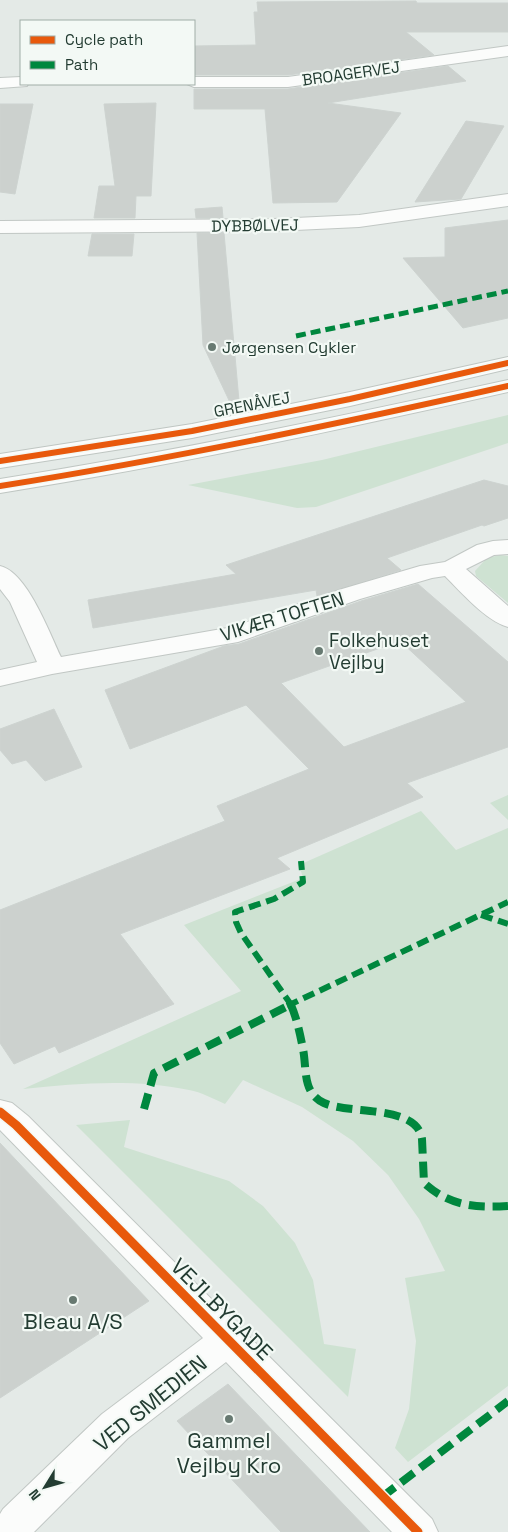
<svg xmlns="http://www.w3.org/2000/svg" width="508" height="1532" font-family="'Space Grotesk',sans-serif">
<rect width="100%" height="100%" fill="#e4eae7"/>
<g fill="#cee2d2">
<path d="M508,415V443L316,507L297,508L188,485L322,460Z"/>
<path d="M500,555L508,556V603L476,576L475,571L487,558Z"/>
<path d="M508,795V820L490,803Z"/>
<path d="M421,811L456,850L508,828V1386L408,1462L395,1448L409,1409L416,1341L405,1278L445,1271L419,1219L388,1175L353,1141L302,1107L243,1080L225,1104C214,1099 201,1092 189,1090C134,1079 79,1083 23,1089L241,991L184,925L303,878L299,865Z"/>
<path d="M130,1120L124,1147L229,1181L263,1206L295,1243L313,1280L324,1344L356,1349L348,1397L76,1125Z"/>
</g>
<g fill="#ccd1ce" stroke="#cdd3d0" fill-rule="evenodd">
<path d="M416,1L417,3H508V32H406L434,55L288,75H194V46L256,45L254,12H258L257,2Z"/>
<path d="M448,66L466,81L328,103L401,113L337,202L273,203L265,109H194V89H288Z"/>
<path d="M156,103L151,196H136L135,218H94L99,186H115L104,104Z"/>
<path d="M0,104H33L15,194L0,192Z"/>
<path d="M466,121L504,126L461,199L415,202Z"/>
<path d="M222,207L223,218H196L195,209Z"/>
<path d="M508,220V318L463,328L403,258L445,257V228Z"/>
<path d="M197,233H224L240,412L235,413L203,345Z"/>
<path d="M92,234H134L132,256H88Z"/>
<path d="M484,480L508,486V518L484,526L482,525L387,558L401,570L317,596L316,590L93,628L88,600L236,574L226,565Z"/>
<path d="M418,584L508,662V747L407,783L423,797L277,858L290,869L120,934L174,1004L59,1053L55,1046L14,1064L0,1043V910L225,821L217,806L309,769L246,705L130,749L105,690L224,646L239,644L361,601ZM400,641L466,702L344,747L281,683Z"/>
<path d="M54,709L82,767L45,781L26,760L12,764L0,750V729Z"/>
<path d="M0,1143L149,1301L0,1398Z"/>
<path d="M228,1384L370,1532H281L177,1421Z"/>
</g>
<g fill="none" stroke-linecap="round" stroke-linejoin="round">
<g stroke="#c1c7c4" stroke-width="2">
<g id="minor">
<path d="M508,46V56L288,87H194L187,84H194V77H288Z"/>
<path d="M21,77V84H28L27,86L0,88V78Z"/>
<path d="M508,194V206L359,227L274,231L0,233V221L274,219L359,215Z"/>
<path d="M508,540V554L494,555L466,569L508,606V627C486,621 461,592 445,576L432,578L360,599L238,642L52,674L0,686V670L37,662L10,602L0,589V566C27,572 49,632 61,657L233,627L342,589L420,566L445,562L477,545L493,541Z"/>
<path d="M0,1100L12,1103L28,1116L432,1519L438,1532H392L226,1362L128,1438L34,1532H0V1514L3,1509L102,1414L203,1338L0,1130Z"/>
</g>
</g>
<g stroke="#bfc6c2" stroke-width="2">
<g id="secondary">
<path d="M508,357V369L350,406L192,438L0,468V454L192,424L350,392Z"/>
<path d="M508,380V392C339,430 171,466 0,493V479C171,452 339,417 508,380Z"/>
</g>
</g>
<use href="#minor" fill="#fbfcfb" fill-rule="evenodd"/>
<use href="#secondary" fill="#fbfcfb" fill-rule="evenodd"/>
<path stroke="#00873e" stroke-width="5" stroke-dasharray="10 5" stroke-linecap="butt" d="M296,336L508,291"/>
<g stroke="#00873e" stroke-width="6" stroke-dasharray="12 6" stroke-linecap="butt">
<path d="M481,915L508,924"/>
<path d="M287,1006L508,902"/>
<path d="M292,1006L241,933L236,922L235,912L274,899L303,882L301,861"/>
</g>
<g stroke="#00873e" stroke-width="8" stroke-dasharray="16 8" stroke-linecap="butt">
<path d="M291,1005C297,1019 300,1034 303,1049C307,1069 302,1093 324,1103C350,1115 417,1104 422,1139L424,1183C449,1206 476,1208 508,1206"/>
<path d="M144,1109L154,1073L290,1005"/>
<path d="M382,1497L508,1401"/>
</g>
<g stroke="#f3f9f5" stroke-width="9">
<g id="cycleway-far1">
<path d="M0,461L192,431L350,399L508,363"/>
<path d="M0,486C171,459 339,424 508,386"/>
</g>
</g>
<g stroke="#f3f9f5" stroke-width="12">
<path id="cycleway" d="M0,1112L16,1125L418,1532"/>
</g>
<use href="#cycleway-far1" stroke="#e8590c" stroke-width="6"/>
<use href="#cycleway" stroke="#e8590c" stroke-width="9"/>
</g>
<g fill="#677971" stroke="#f3f9f5" stroke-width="2">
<circle cx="212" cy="347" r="5"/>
<circle cx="319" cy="651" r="5"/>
<circle cx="73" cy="1300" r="5"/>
<circle cx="229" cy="1419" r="5"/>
</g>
<g text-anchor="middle" stroke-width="4.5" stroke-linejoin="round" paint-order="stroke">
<g font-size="16" fill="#233c32" stroke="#f3f9f5">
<text transform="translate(351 73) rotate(-8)" y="6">BROAGERVEJ</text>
<text transform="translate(255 225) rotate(-1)" y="6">DYBBØLVEJ</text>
<text transform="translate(252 404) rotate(-11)" y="6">GRENÅVEJ</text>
</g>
<g font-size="16" fill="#233c32" stroke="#f3f9f5" text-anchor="start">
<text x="222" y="353">Jørgensen Cykler</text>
</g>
<g font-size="19" fill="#233c32" stroke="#f3f9f5">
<text transform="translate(282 616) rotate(-17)" y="7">VIKÆR TOFTEN</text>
</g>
<g font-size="19" fill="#233c32" stroke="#f3f9f5" text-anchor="start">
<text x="329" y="647">Folkehuset<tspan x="329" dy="22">Vejlby</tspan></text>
</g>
<g font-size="22" fill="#233c32" stroke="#f3f9f5">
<text transform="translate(222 1309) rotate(45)" y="8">VEJLBYGADE</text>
<text transform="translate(150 1403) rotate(-39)" y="8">VED SMEDIEN</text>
</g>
<g font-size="22" fill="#233c32" stroke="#f3f9f5">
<text x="73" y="1329">Bleau A/S</text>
<text x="229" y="1448">Gammel<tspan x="229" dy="25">Vejlby Kro</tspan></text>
</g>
</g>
<rect x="20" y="20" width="175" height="65" fill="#f3f9f5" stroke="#a0ada7"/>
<rect x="30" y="36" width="25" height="8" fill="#e8590c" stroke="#a0ada7"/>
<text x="65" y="45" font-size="15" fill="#233c32">Cycle path</text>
<rect x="30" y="61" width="25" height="8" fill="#00873e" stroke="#a0ada7"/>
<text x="65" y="70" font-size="15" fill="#233c32">Path</text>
<g transform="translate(45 1487) rotate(233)" stroke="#f3f9f5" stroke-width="4" paint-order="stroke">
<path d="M0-4L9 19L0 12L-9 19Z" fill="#233c32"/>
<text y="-8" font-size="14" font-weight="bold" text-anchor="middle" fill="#233c32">N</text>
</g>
</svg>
